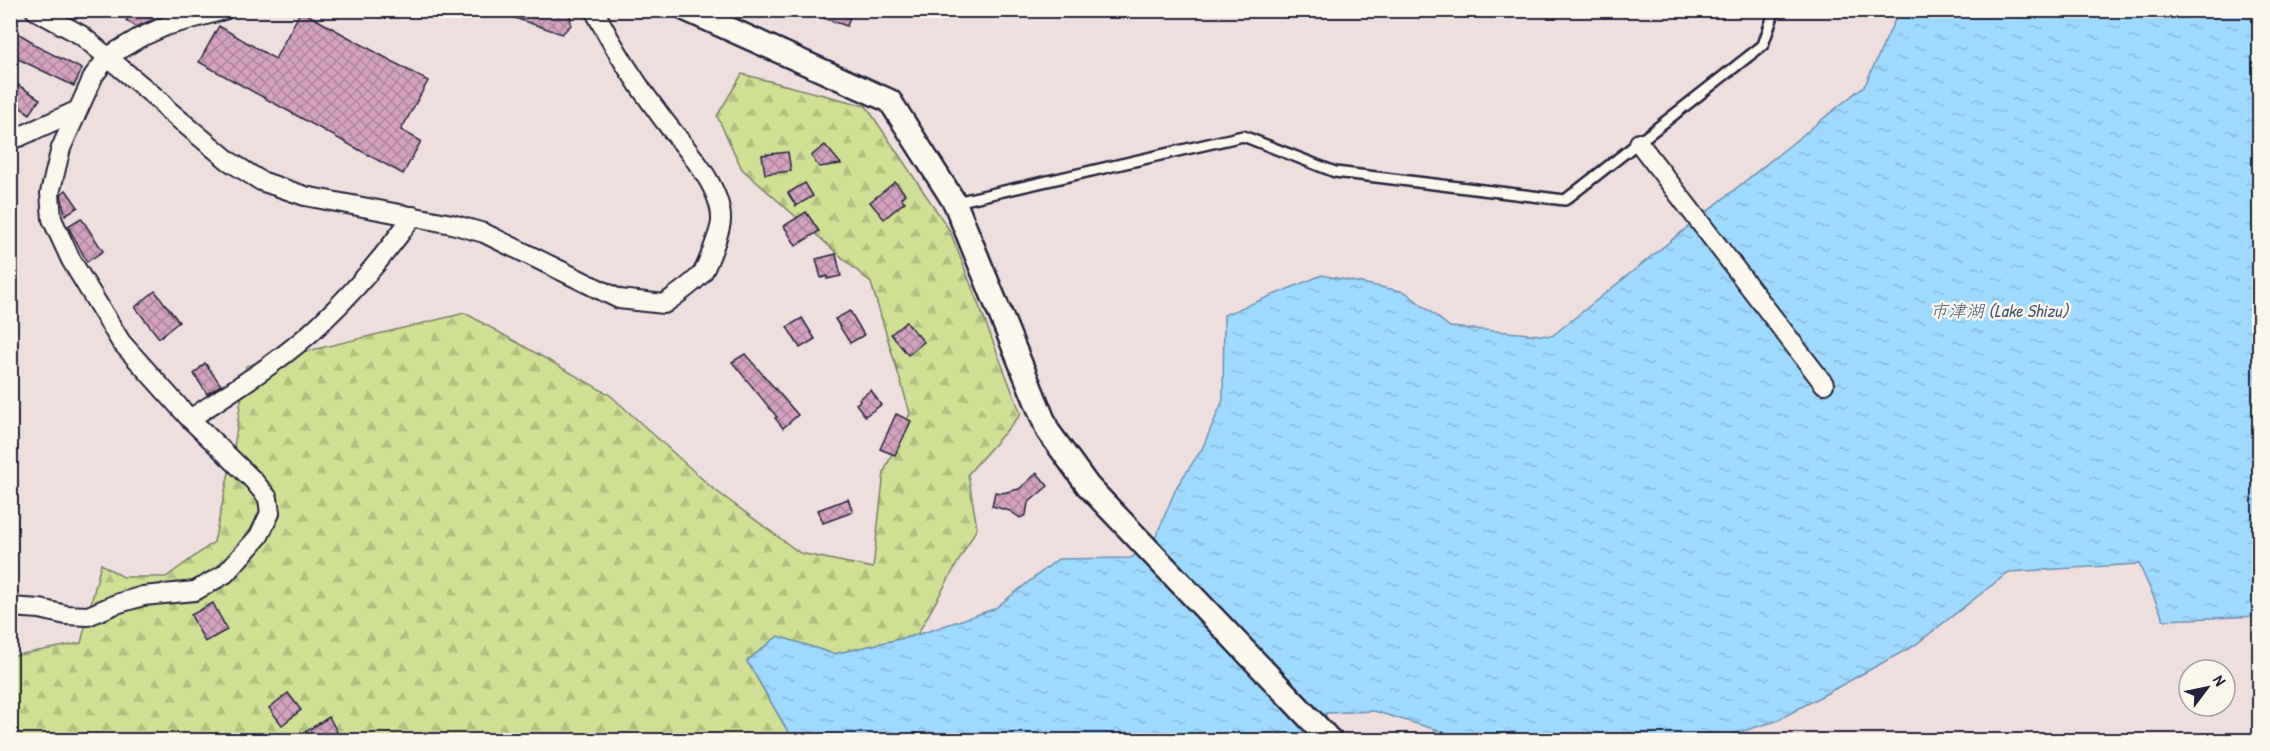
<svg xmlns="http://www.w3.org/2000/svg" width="2270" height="751" font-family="'Patrick Hand','Klee One',sans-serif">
<defs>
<pattern id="forest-firs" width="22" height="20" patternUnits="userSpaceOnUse" patternTransform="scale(1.5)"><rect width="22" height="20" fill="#cfdf93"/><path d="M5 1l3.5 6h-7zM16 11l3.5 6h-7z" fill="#b1bf80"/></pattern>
<pattern id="water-ripples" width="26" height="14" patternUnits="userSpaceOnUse" patternTransform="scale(1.5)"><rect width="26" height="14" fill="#9ed9ff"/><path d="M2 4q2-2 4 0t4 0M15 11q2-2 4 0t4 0" fill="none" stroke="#88badb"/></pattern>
<pattern id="building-cross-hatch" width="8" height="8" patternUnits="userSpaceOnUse" patternTransform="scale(1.5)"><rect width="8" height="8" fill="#d4a2bf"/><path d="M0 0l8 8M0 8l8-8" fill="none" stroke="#ac849c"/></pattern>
</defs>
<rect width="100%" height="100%" fill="#efdede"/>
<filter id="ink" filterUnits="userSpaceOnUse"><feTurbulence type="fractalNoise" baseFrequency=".0167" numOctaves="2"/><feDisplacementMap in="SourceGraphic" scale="12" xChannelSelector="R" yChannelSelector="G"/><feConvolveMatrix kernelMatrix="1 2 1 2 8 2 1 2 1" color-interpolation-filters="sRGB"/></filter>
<g filter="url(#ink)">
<path fill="url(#forest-firs)" stroke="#788067" stroke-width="1.5" d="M742,74L866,106L950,231L1021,414L968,474L977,528L917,635L834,654L778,636L747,661L793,740H11V656L81,643L101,564L123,577H166L214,542L233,454L246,366L465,313L610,395L711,487L800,553L873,568L884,472L910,413L871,283L742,169L717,116Z"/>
<path fill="url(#water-ripples)" stroke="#6c90b1" stroke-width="1.5" d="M1899,11H2259V616L2164,620L2139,564L2009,572L1915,645L1776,721L1714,740H1470L1374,711L1326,713L1324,740H793L747,661L778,636L834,654L917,635L994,609L1058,559L1131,558L1154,541L1177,486L1202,449L1223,400L1224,315L1322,275L1405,292L1450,327L1552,336L1865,85Z"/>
<g fill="url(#building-cross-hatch)" stroke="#22223b" stroke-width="1.5">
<path d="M133,10H163L157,18L136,27L126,20Z"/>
<path d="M500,10H570L571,25L562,34L500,13Z"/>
<path d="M810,10H852L847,26L809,13Z"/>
<path d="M301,11L428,81L401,130L421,141L403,174L199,62L219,26L275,59Z"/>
<path d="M16,32L33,42L32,44L82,69L74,86L10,55V42Z"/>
<path d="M18,85L40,99L30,114L10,101V97Z"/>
<path d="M825,145L841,164L819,167L811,156Z"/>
<path d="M788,152L791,171L765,174L762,155Z"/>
<path d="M895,182L905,194L901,198L905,202L884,219L870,202Z"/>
<path d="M805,183L813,196L796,206L788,193Z"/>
<path d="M66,190L78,207L65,215L61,194Z"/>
<path d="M806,212L819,231L796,246L784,226Z"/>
<path d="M81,218L103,251L87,262L68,226Z"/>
<path d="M836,254L841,276L827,279V276L821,278L816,259Z"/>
<path d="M155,291L179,322L159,338L135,307Z"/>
<path d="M850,311L864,335L850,343L835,319Z"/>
<path d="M802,318L815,339L800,348L787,327Z"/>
<path d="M906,322L924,342L908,355L891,334Z"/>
<path d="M745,354L798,415L783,428L775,418L777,417L732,362Z"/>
<path d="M205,363L221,385L207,394L194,374Z"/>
<path d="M871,390L881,405L865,416L856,404L860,401L859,399Z"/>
<path d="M896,414L911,421L895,455L880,449Z"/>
<path d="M1037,473L1048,486L1028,503L1026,515L1020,518L1010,511L992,506L995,492L1002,493L1019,489Z"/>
<path d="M848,499L853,512L823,523L818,510Z"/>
<path d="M213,603L227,630L205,642L191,615Z"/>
<path d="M288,693L301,710L282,725L269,708Z"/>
<path d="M329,717L342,741H311L305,732Z"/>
</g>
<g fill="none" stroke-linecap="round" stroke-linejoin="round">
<g stroke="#22223b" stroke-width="14">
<path id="service" d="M956,202L1243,136L1335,172L1565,200L1763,45L1775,10"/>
</g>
<g stroke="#22223b" stroke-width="22">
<g id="minor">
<path d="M35,10L81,35L160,101L168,110L229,161L261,181L305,196L452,224L484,233L619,299L664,304C675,296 696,282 703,272C708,263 721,230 721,220C722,184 680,143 660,115C635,82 613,47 594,10"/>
<path d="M10,138L19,137L76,111"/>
<path d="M1639,143L1824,384"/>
<path d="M190,419C233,390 283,360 320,324C355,291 385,255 413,216"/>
<path d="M10,607L40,609L66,615L88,616L116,604L143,596L195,591L225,574L259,536L270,513L268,498L253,480L190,419L121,342L71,260L52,219L50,193L61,148L94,75L109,56L139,38L166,26L224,10"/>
</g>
</g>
<g stroke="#22223b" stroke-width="27">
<path id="tertiary" d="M687,10L890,101L955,203L1048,431L1088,486L1330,740"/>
</g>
<use href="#service" stroke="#fbf7ec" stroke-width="9"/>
<use href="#minor" stroke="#fbf7ec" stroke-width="18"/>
<use href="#tertiary" stroke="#fbf7ec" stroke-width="22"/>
</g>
</g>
<g text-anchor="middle" stroke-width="5" stroke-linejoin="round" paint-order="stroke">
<g font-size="18" font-style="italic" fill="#475976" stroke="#fbf7ec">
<text x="1999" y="317">市津湖 (Lake Shizu)</text>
</g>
</g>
<rect width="2270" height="751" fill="none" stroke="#fbf7ec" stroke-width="36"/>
<rect x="18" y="18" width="2234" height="715" fill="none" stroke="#22223b" stroke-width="2" filter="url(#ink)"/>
<g transform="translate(2207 688) rotate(58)"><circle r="28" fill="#fbf7ec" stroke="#a4a2a5" stroke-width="1.5"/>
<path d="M0-4.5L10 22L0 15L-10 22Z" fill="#22223b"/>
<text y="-9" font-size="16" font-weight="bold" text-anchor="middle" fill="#22223b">N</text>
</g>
</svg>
